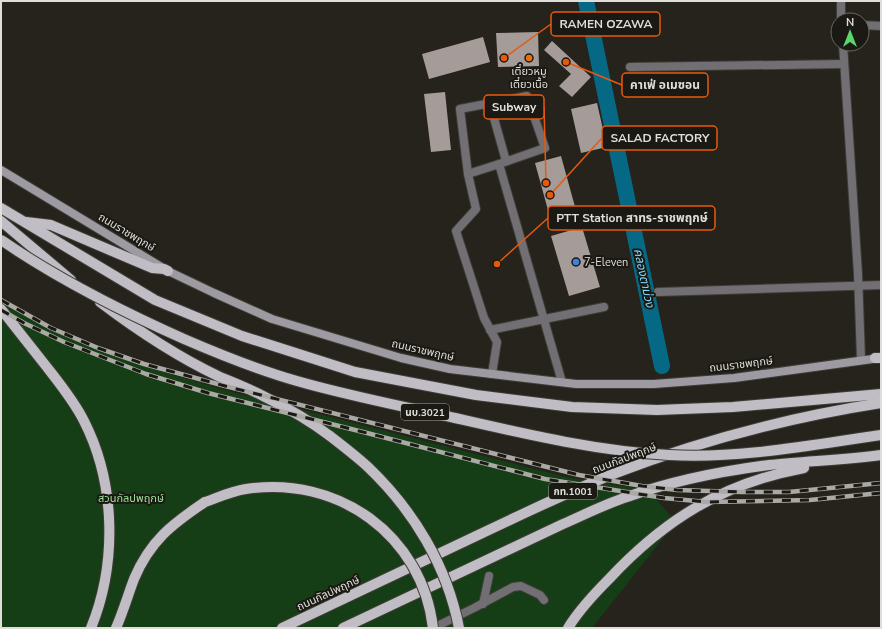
<svg xmlns="http://www.w3.org/2000/svg" width="882" height="629" font-family="'Nunito Sans','Noto Sans Thai',sans-serif">
<rect width="100%" height="100%" fill="#25231c"/>
<path fill="#163e16" d="M1,301L65,336L150,368L228,391L566,477L648,490L676,522L592,628H1Z"/>
<g fill="none" stroke-linecap="round" stroke-linejoin="round">
<path stroke="#056985" stroke-width="16" d="M586,1L662,366"/>
</g>
<g fill="#a59b98">
<path d="M538,32L539,66L498,67L496,33Z"/>
<path d="M483,37L490,62L429,79L422,54Z"/>
<path d="M552,41L591,77L572,97L559,86L571,74L544,50Z"/>
<path d="M445,92L451,150L431,152L424,94Z"/>
<path d="M597,103L607,147L581,153L571,109Z"/>
<path d="M561,156L577,214L551,221L535,163Z"/>
<path d="M582,227L600,287L569,296L551,236Z"/>
</g>
<g fill="none" stroke-linecap="round" stroke-linejoin="round">
<g stroke="#3f3d36" stroke-width="10">
<g id="lane">
<path d="M490,104L506,161"/>
<path d="M468,174L460,109L527,96L545,148L499,164"/>
<path d="M490,330L604,307"/>
<path d="M492,374L497,342L484,318L456,231L476,209L468,174L499,164L562,382"/>
</g>
</g>
<g stroke="#3f3d36" stroke-width="10">
<g id="street">
<path d="M841,1V20"/>
<path d="M862,25L881,26"/>
<path d="M843,44L858,274L861,359"/>
<path d="M630,67L844,64"/>
<path d="M658,292L881,285"/>
<path d="M483,604L489,576"/>
<path d="M433,628L474,608L513,587L521,586L540,595L544,600"/>
</g>
</g>
<g stroke="#3f3d36" stroke-width="10">
<path id="secondary" d="M1,170L168,271L214,293L272,319L401,358L450,369L576,384H654L734,378L880,358"/>
</g>
<g stroke="#3f3d36" stroke-width="12">
<g id="primary">
<path d="M1,208L155,300L242,336L355,372L476,395L572,407L657,410L733,407L881,394"/>
<path d="M1,221L71,280"/>
<path d="M26,222L51,225L152,268L164,269L168,271"/>
<path d="M100,302C137,330 176,356 218,376C234,383 250,389 265,397C288,408 310,421 330,436"/>
<path d="M1,309C16,328 31,347 46,366C60,384 74,401 84,421C116,484 117,564 91,628"/>
<path d="M875,358H881"/>
<path d="M116,628C123,612 128,595 134,579C150,541 172,524 205,502"/>
<path d="M282,628C346,598 410,567 474,537C520,515 566,493 613,474C697,442 791,417 881,403"/>
<path d="M343,628L563,524C584,515 605,504 627,497C672,481 722,471 769,465C806,461 844,460 881,455"/>
<path d="M568,628C579,610 594,594 609,579C664,520 723,483 804,468"/>
</g>
</g>
<use href="#lane" stroke="#716f73" stroke-width="8"/>
<use href="#street" stroke="#716f73" stroke-width="8"/>
<use href="#secondary" stroke="#9d9ba1" stroke-width="8"/>
<use href="#primary" stroke="#c0bdc5" stroke-width="10"/>
<g stroke="#aaa9a3" stroke-width="4.5">
<g id="rail">
<path d="M1,300L51,328L98,348L144,364L225,386L579,475L642,486L677,490L741,492H789L881,483"/>
<path d="M1,310L24,323L64,342L146,374L208,393L367,433L545,479L664,498L707,502L810,500L881,493"/>
</g>
</g>
<use href="#rail" stroke="#1b1913" stroke-width="3" stroke-dasharray="9" stroke-linecap="butt"/>
<g stroke="#3f3d36" stroke-width="12" stroke-linecap="butt">
<g id="primary-bridge">
<path d="M1,240C58,279 121,311 184,339C221,355 258,370 297,381C349,396 402,406 455,418C525,434 597,451 669,455C740,459 811,445 881,435"/>
<path d="M330,436C343,446 356,456 368,467C414,511 447,566 459,628"/>
<path d="M205,502C219,497 232,491 246,489C338,475 422,535 433,628"/>
</g>
</g>
<use href="#primary-bridge" stroke="#c0bdc5" stroke-width="10"/>
</g>
<circle fill="#e8710a" stroke="#1b1913" stroke-width="1.5" cx="529" cy="58" r="4"/>
<circle fill="#3f7fe0" stroke="#1b1913" stroke-width="1.5" cx="576" cy="262" r="4"/>
<g text-anchor="middle" stroke-width="4" stroke-linejoin="round" paint-order="stroke">
<g fill="#1b1913" stroke="#a4a39e" stroke-width="1">
<rect x="401" y="404" width="48" height="16" rx="3"/>
<rect x="549" y="483" width="48" height="16" rx="3"/>
</g>
<g font-size="10" font-weight="bold" fill="#dfded9">
<text x="425" y="416">นบ.3021</text>
<text x="573" y="495">กท.1001</text>
</g>
<g font-size="11" fill="#dfded9" stroke="#1b1913">
<text x="529" y="75">เตี๋ยวหมู<tspan x="529" dy="13">เตี๋ยวเนื้อ</tspan></text>
<text x="584" y="266" text-anchor="start">7-Eleven</text>
</g>
<g font-size="11" fill="#dfded9" stroke="#1b1913">
<text transform="translate(127 232) rotate(31)" y="4">ถนนราชพฤกษ์</text>
<text transform="translate(423 350) rotate(13)" y="4">ถนนราชพฤกษ์</text>
<text transform="translate(741 364) rotate(-7)" y="4">ถนนราชพฤกษ์</text>
<text transform="translate(624 458) rotate(-21)" y="4">ถนนกัลปพฤกษ์</text>
<text transform="translate(328 593) rotate(-25)" y="4">ถนนกัลปพฤกษ์</text>
</g>
<g font-size="11" fill="#9ce199" stroke="#1b1913">
<text x="131" y="502">สวนกัลปพฤกษ์</text>
</g>
<g font-size="12" font-style="italic" fill="#82d9fc" stroke="#1b1913">
<text transform="translate(644 278) rotate(78)" y="4">คลองตาม่วง</text>
</g>
</g>
<path fill="none" stroke="#e8590c" stroke-width="1.5" d="M504 58L551 24M566 62L622 85M546 183L544 107M550 195L602 138M497 264L548 218"/>
<g fill="#e8590c" stroke="#1b1913" stroke-width="1.5">
<circle cx="504" cy="58" r="4"/>
<circle cx="566" cy="62" r="4"/>
<circle cx="546" cy="183" r="4"/>
<circle cx="550" cy="195" r="4"/>
<circle cx="497" cy="264" r="4"/>
</g>
<g fill="#1b1913" stroke="#e8590c" stroke-width="1.5">
<rect x="551" y="12" width="109" height="24" rx="4"/>
<rect x="622" y="73" width="86" height="24" rx="4"/>
<rect x="484" y="95" width="60" height="24" rx="4"/>
<rect x="602" y="126" width="115" height="24" rx="4"/>
<rect x="548" y="206" width="167" height="24" rx="4"/>
</g>
<g font-size="12" text-anchor="middle" font-weight="bold" fill="#dfded9">
<text x="606" y="28">RAMEN OZAWA</text>
<text x="665" y="89">คาเฟ่ อเมซอน</text>
<text x="514" y="111">Subway</text>
<text x="660" y="142">SALAD FACTORY</text>
<text x="632" y="222">PTT Station สาทร-ราชพฤกษ์</text>
</g>
<rect width="882" height="629" fill="none" stroke="#dfded9" stroke-width="4"/>
<g transform="translate(850 32)"><circle r="19" fill="#1b1913" stroke="#696862"/>
<path d="M0-3L7 15L0 10L-7 15Z" fill="#5cd56d"/>
<text y="-6" font-size="11" font-weight="bold" text-anchor="middle" fill="#dfded9">N</text>
</g>
</svg>
